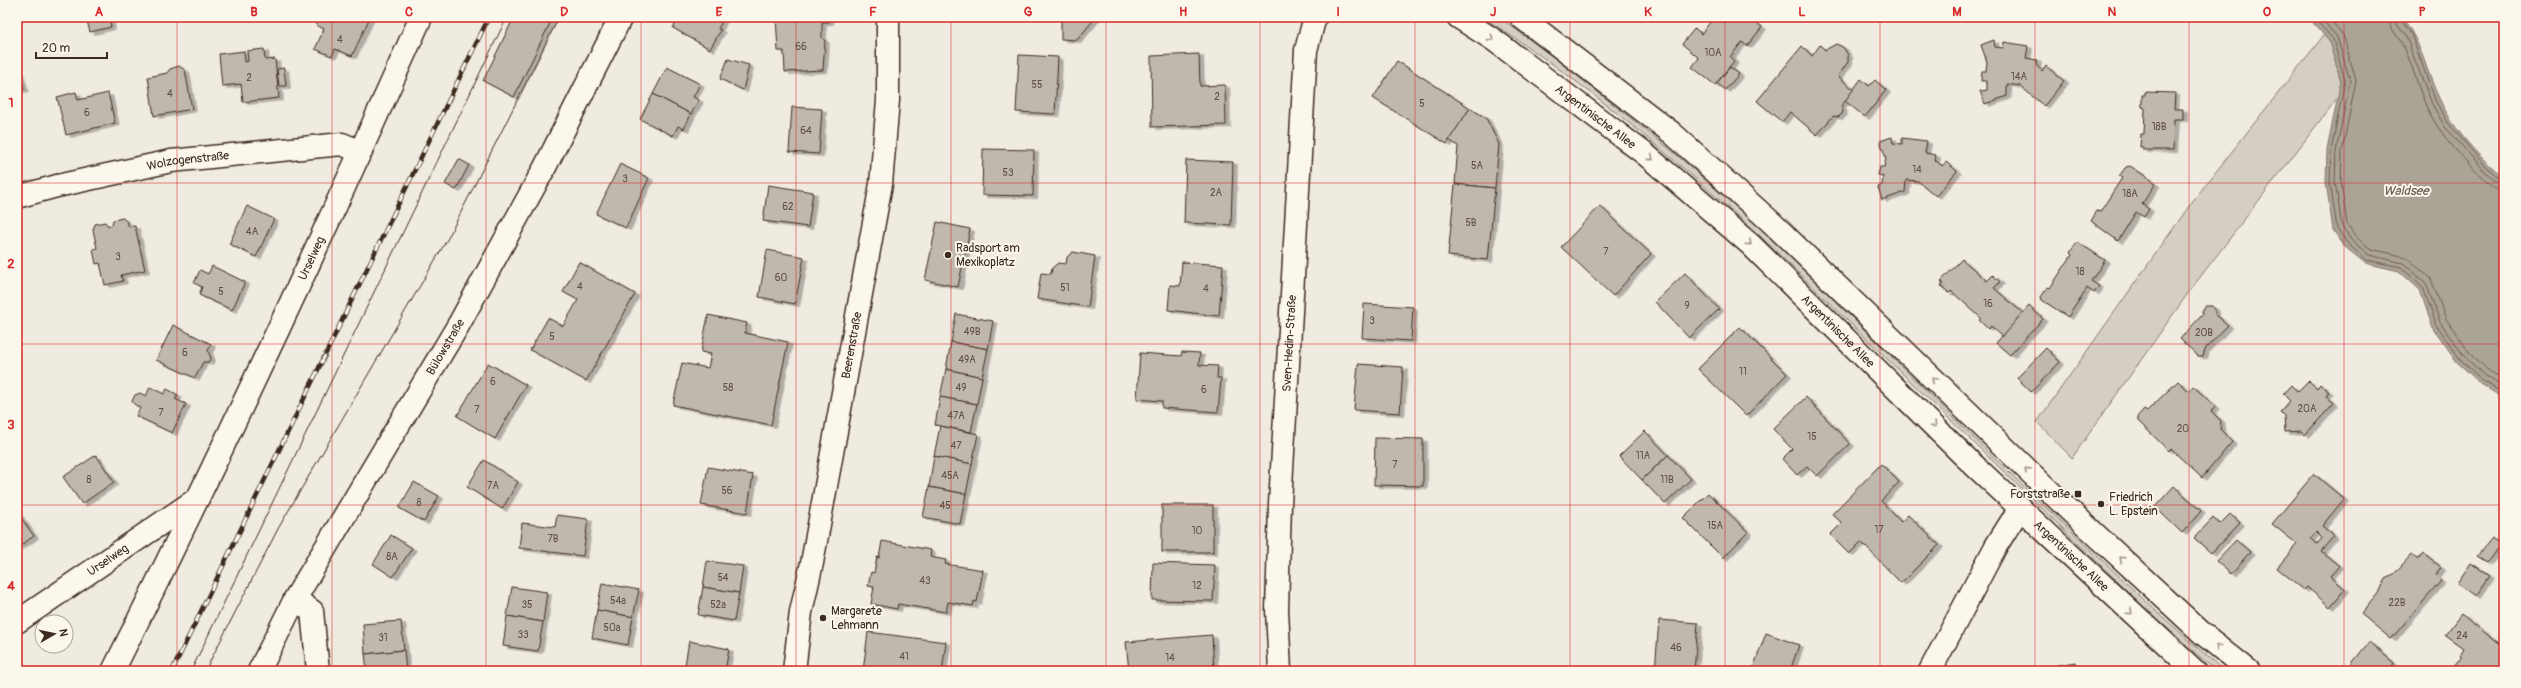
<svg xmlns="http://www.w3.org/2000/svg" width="2521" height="688" font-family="Pangolin,sans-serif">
<defs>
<filter id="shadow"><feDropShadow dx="4.5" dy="2.5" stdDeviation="0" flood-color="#0004"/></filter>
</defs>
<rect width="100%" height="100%" fill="#f0ebe0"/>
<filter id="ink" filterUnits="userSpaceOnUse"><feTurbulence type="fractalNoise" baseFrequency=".025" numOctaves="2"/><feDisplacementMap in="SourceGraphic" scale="8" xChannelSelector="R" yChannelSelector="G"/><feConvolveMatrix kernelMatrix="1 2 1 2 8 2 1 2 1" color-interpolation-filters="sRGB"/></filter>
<g filter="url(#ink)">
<g fill="#d5cec3" stroke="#887c70">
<path d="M1482,17H1499L1556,59L1671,150L1763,230L2015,478L2155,610L2224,671H2216L2151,614L1759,235C1672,157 1582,79 1482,17Z"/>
<path d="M2324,35L2329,41L2341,81L2339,96L2191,289L2072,458L2037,422L2192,202Z"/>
</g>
<path fill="#aca397" stroke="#7f7367" d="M2308,17H2402C2422,43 2426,72 2440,100C2453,129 2479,158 2504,177V399L2481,384L2457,362L2432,326L2420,290L2399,271L2365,263L2345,247L2333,230L2326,182L2327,150L2341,81L2329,41Z"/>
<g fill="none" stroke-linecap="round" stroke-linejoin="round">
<g stroke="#685a4e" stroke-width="1">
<path d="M2313,17L2333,39L2345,80L2331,151L2330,182L2337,228L2348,244L2366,260L2401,267L2423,287L2436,324L2460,359L2483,381L2504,394"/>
<path d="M2320,17L2337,37L2350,80L2336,152L2335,182L2342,226L2352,241L2369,255L2403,263L2426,283L2440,322L2464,356L2486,377L2504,388"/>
<path d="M2328,17L2343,35L2356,80L2342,152L2341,182L2347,224L2356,237L2371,249L2406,257L2431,279L2446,319L2469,352L2490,372L2504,381"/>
<path d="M2388,17C2389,29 2400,38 2405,49C2413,67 2418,87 2426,106C2440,136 2465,161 2489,184L2497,190L2504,191"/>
<path d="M2394,17L2396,23L2406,37L2432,104L2445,127L2493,180L2504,185"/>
<path d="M2399,17L2411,34L2436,102L2449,124L2480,160L2497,177L2504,180"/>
</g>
</g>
<g fill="#c0b8ad" stroke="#3b2a1e" fill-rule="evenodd" filter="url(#shadow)">
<path d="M86,17H109L111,27L90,32Z"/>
<path d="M320,17H370L352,56L335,49L332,56L315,49L324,29L316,25Z"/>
<path d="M514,17H553L514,97L483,81Z"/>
<path d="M679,17H724L718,29L721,30L710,49L673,28Z"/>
<path d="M776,17H829V22H822V38L825,41L823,70L785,72L784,51H778Z"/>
<path d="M1063,17H1096L1077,40L1061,39V19Z"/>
<path d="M1714,17L1725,22L1729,17H1749L1762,27L1747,46L1742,42L1730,57L1734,61L1715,85L1692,67L1699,58L1682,44L1695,28L1701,34Z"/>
<path d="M1994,40L1995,47L2003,48L2004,42L2028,46L2026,58L2037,60L2036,65L2042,71L2046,66L2064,81L2044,106L2020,86L2007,84V96L1985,104L1980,91L1987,90V81H1981L1982,71H1986L1987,62L1981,45Z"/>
<path d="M1836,44L1843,47L1848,55V62L1838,76L1854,90L1841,106L1843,110L1842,114L1838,117L1833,116L1817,135L1790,112L1782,122L1757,101L1802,46L1812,56L1820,45L1825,50Z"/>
<path d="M264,49L265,60L275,59L279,98L243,102L241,84L222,86L219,54L244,51L245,62L248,61L247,51Z"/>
<path d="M1199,54L1200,86L1225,85L1226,125L1152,127L1151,56Z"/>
<path d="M1019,55L1058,57L1055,114L1016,112Z"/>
<path d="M728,59L749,65L743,90L720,79Z"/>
<path d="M1397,61L1470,108L1447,144L1373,98Z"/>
<path d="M17,65L24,89L17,91Z"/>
<path d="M179,66L185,70L192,109L154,116L148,77L167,73L170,69Z"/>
<path d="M667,67L700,84L693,97L699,100L691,114L653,94Z"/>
<path d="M1730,67L1739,74L1725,90L1717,83Z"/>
<path d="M284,68L286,86H279L277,69Z"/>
<path d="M1861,79L1869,86L1875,80L1886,90L1865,117L1845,101Z"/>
<path d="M76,92L78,100L108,93L115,123L66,135L57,97Z"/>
<path d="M2145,92L2175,93L2174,109H2183V119H2174L2173,150H2143V147H2140L2141,134H2144L2145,108L2142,107V95H2145Z"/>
<path d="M653,94L691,114L684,129L678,126L673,136L640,119Z"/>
<path d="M792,107L822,109L819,154L789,152Z"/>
<path d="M1470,108L1486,118L1499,144L1495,188L1455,184L1458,146L1449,140Z"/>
<path d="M1892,137L1893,143L1902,144V138L1927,141L1925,153L1936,155L1935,160L1942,166L1946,162L1957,171L1936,196L1918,181L1906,180L1905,192L1882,200L1878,187L1882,185L1883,176L1878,175L1880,167H1884L1886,158L1880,141Z"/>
<path d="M983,149L1034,150L1033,196L982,195Z"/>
<path d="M459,159L469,165L456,190L445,184Z"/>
<path d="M1186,160L1233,162L1231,225L1184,223Z"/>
<path d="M620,164L649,178L626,228L596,214Z"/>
<path d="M2130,166L2156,183L2142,204L2149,209L2144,217L2136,212L2118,241L2091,221L2097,211L2100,212L2122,178L2119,176L2126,167Z"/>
<path d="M1455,184L1495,188L1488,260L1448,256Z"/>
<path d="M768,185L813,192L808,227L763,221Z"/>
<path d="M247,206L274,219L256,257L229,244Z"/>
<path d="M1600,206L1651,254L1613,296L1561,247Z"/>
<path d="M123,218L127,222L129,227L135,226L145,270L121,275L123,281L105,285L100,263L96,264L93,249L97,248L93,230L95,224L105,222L108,226L112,225L113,220Z"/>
<path d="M937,222L970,229L958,287L925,280Z"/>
<path d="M2076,243H2079L2105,260L2091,281L2099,286L2094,293L2087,288L2068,317L2042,300L2041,297L2048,287L2050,288L2072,255L2070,253Z"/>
<path d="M767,250L804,257L795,304L759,297Z"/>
<path d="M1073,252L1095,256L1088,307L1037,299L1041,273L1051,274L1052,268L1058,263L1066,264L1067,257Z"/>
<path d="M1962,259L1987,281L1993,275L2000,282L1994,288L2024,314L2003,337L1991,326L1988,329L1979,320L1981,318L1951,291L1949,293L1941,286L1943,283L1941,281Z"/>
<path d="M579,262L635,294L586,381L530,350L548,318L563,326L578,300L563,292Z"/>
<path d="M1182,262L1223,265L1219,316L1168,310L1170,285L1180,286Z"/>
<path d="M212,266L245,282L232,310L199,295L202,287L194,283L200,270L208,274Z"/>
<path d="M1685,273L1719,309L1689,338L1655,302Z"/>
<path d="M1364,304L1413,307L1411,341L1362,338Z"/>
<path d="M2029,306L2043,319L2010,355L1996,343Z"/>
<path d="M2205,306H2212L2215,309V314L2228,325L2205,349L2203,356H2198L2180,339L2203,314L2202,311Z"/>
<path d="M956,314L993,321L988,349L951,342Z"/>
<path d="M708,315L747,323L745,333L788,342L771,425L673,405L682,363L708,368L711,354L701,352Z"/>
<path d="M173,325L211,344L208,351L211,358L208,362H203L195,378L156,360Z"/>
<path d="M1740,327L1787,374L1746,416L1698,369Z"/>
<path d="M951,342L988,349L982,377L946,369Z"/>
<path d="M2046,348L2060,362L2031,392L2017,378Z"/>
<path d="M1182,352L1200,353L1199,365L1218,366L1217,378H1221L1218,412L1162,408V401L1137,399L1140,353L1181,356Z"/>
<path d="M488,363L526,385L495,439L457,416Z"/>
<path d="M1358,364L1403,367L1400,413L1354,410Z"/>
<path d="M946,369L982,377L977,404L940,397Z"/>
<path d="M2178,381L2189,391L2193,386L2216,407L2211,411L2221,421L2220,429L2232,442L2202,478L2171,449L2169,451L2138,421L2137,417L2144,409L2147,411Z"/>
<path d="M2309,381L2317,388L2320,384L2329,392L2326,396L2334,403L2305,435L2301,431L2285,432L2284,416L2280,412L2290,401L2283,394L2291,385L2298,392Z"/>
<path d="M150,387L164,394L167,389L178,395L175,399L186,404L172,433L136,416L140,408L134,404L132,401L135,395L140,393L146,396Z"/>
<path d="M940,397L977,404L971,432L935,425Z"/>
<path d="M1806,397L1850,444L1817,476L1807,466L1797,475L1782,459L1792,449L1773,429Z"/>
<path d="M940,426L978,434L972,464L934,456Z"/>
<path d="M1645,431L1668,455L1642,480L1619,456Z"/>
<path d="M1375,438L1423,439V486L1374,485Z"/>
<path d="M96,455L114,482L82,504L63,477Z"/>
<path d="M1668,455L1691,479L1665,504L1642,480Z"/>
<path d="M934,456L972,464L966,494L929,487Z"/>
<path d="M484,460L518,482L502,509L467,487Z"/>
<path d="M1881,464L1899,482L1881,501L1901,522L1908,515L1939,545L1901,583L1861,542L1849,554L1830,535L1842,523L1832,514Z"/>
<path d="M708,467L753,475L747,513L701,505Z"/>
<path d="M2314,474L2344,499L2322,526L2334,536L2321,551L2339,566L2330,576L2345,589L2330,607L2307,587L2304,590L2277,568L2297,544L2272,524ZM2316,532L2322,538L2317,544L2311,538Z"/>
<path d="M414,482L439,496L424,522L399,508Z"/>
<path d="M2174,486L2201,511L2182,533L2155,507Z"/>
<path d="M929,487L966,494L960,524L923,517Z"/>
<path d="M1708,493L1748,532L1723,558L1683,518Z"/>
<rect x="1162" y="505" width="51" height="47"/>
<path d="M17,512L34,536L17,548Z"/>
<path d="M2230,514L2240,523L2211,553L2194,538L2213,518L2220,524Z"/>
<path d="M557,515L588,519L583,556L519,548L522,523L555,527Z"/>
<path d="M391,535L412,548L393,577L373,564Z"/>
<path d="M2491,539L2501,545L2487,562L2477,556Z"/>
<path d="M2236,540L2250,552L2231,574L2216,561Z"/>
<path d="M882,541L931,550L930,557L946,560L945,564L983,570L977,602L974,601L973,606L948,602L946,612L898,604L897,609L871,604L874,587L868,586L871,572L874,573L877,557L879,558Z"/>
<path d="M2423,553L2441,567L2435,575L2441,581L2391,639L2361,614L2380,591L2386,578L2394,574L2411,555L2417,560Z"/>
<path d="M707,561L743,566L739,593L703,587Z"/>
<path d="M1153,563L1215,565L1213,601L1152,600Z"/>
<path d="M2471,563L2490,576L2476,596L2457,583Z"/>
<path d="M602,583L639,590L633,617L597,610Z"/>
<path d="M512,587L547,592L543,622L507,616Z"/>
<path d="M703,587L739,593L734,621L698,615Z"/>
<path d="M597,610L633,617L628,645L592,638Z"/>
<path d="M2461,614L2502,646L2504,644V671H2446L2453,668L2461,658L2460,653L2463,648L2445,635Z"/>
<path d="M507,616L543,622L538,651L503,646Z"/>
<path d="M1659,620L1698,623L1694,671H1655Z"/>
<path d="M401,621L404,650L365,654L363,624Z"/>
<path d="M868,632L946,642L942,671H863Z"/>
<path d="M1766,633L1799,645L1790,671H1752Z"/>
<path d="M1212,635L1214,671H1129L1126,642Z"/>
<path d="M689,641L729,649L725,671H684Z"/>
<path d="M2369,642L2394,663L2389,671H2362L2352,663Z"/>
<path d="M404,650L406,671H367L365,654Z"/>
<path d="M2076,662L2077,671H2023Z"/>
</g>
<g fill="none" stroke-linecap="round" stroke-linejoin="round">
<g stroke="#3b2a1e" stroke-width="25">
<g id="minor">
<path id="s1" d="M17,197L57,186L171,161L342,144L361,152"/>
<path d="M295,599L312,611L318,671"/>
<path id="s2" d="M17,622L198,498"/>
<path id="s3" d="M113,671C221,455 323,237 421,17"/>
<path id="s4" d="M259,671L295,599L459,324L545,167L621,17"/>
<path id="s5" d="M794,671L801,612L812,563L881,184L888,100V17"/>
<path id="s6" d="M1280,671L1277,610L1280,504L1306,50L1315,17"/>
<path d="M1930,671L1996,546L2020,508"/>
</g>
</g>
<g stroke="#3b2a1e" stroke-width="25">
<g id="major">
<path id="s7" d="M1458,17L1494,40L1645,154L1751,245L1963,455L2195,671"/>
<path d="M1521,17L1672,133L1771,222L2066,507L2202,633L2249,671"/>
</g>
</g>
<use href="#minor" stroke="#fbf7ec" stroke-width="22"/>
<use href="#major" stroke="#fbf7ec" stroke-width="22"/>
<g stroke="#3b2a1e" stroke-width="1">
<path d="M191,671L507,17"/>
<path d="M205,671L279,527L448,238L559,17"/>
</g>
<g stroke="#3b2a1e" stroke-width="4.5">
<path id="rail" d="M172,671L489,17"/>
</g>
<use href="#rail" stroke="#fbf7ec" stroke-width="3" stroke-dasharray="9" stroke-linecap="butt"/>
</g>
<defs><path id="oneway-chevron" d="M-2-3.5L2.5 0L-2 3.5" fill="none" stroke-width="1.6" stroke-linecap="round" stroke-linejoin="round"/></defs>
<g stroke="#9b9085">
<use href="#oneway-chevron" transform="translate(1491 38) rotate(33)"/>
<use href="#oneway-chevron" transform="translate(1651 158) rotate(41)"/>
<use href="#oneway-chevron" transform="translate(1749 243) rotate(42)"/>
<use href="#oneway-chevron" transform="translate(1934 380) rotate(-136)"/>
<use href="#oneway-chevron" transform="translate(1934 425) rotate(45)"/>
<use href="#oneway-chevron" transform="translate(2027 470) rotate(-136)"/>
<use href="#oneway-chevron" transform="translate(2122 559) rotate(-137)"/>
<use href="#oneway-chevron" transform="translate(2130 612) rotate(43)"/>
<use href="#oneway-chevron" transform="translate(2218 647) rotate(-141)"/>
</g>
</g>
<path fill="none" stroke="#d62828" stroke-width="1" stroke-opacity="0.55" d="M177,17V671M332,17V671M486,17V671M641,17V671M796,17V671M951,17V671M1106,17V671M1260,17V671M1415,17V671M1570,17V671M1725,17V671M1880,17V671M2035,17V671M2189,17V671M2344,17V671M17,183H2504M17,344H2504M17,505H2504"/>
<g fill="#3b2a1e" stroke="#fbf7ec" stroke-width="1.5">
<circle cx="948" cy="255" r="4"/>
<rect x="2074" y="490" width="8" height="8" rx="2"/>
<circle cx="2101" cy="504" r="4"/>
<circle cx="823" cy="618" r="4"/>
</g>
<g text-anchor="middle" stroke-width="4" stroke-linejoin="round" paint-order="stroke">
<g font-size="10" fill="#5c4e42">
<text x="340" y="43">4</text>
<text x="801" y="50">66</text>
<text x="1713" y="56">10A</text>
<text x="2019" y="80">14A</text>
<text x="249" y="81">2</text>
<text x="1037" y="88">55</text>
<text x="170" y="97">4</text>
<text x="1217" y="100">2</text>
<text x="1422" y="107">5</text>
<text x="87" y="116">6</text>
<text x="2159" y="130">18B</text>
<text x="806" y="134">64</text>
<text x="1477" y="169">5A</text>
<text x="1917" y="173">14</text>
<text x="1008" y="176">53</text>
<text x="625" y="182">3</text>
<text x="1216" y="196">2A</text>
<text x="2130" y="197">18A</text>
<text x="788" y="210">62</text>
<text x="1471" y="226">5B</text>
<text x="252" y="235">4A</text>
<text x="1606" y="255">7</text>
<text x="118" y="260">3</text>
<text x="2080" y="275">18</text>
<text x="781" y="281">60</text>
<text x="580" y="290">4</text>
<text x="1065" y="291">51</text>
<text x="1206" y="292">4</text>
<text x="221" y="295">5</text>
<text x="1988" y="307">16</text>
<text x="1687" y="309">9</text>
<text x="1372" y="324">3</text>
<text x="972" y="335">49B</text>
<text x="2204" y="336">20B</text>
<text x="552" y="340">5</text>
<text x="185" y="356">6</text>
<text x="967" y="363">49A</text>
<text x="1743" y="375">11</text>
<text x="493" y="385">6</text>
<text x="728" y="391">58</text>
<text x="961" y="391">49</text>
<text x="1204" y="393">6</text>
<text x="2307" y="412">20A</text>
<text x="477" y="413">7</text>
<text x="161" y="416">7</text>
<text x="956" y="419">47A</text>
<text x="2183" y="432">20</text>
<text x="1812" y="440">15</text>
<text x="956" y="449">47</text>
<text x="1643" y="459">11A</text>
<text x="1395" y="468">7</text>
<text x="950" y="479">45A</text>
<text x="89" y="483">8</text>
<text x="1667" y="483">11B</text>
<text x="493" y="489">7A</text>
<text x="727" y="494">56</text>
<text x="419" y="506">8</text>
<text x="945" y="509">45</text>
<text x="1715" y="529">15A</text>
<text x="1879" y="533">17</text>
<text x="1197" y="534">10</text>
<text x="553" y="542">7B</text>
<text x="392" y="560">8A</text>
<text x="723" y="581">54</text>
<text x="925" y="584">43</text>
<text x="1197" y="589">12</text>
<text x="618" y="604">54a</text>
<text x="2397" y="606">22B</text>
<text x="527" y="608">35</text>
<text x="718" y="608">52a</text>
<text x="612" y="631">50a</text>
<text x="523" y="638">33</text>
<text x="2462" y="639">24</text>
<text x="383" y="641">31</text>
<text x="1676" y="651">46</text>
<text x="904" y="660">41</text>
<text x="1170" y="661">14</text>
</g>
<g font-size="12" fill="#3b2a1e" stroke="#fbf7ec">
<text dy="4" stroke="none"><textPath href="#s7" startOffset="170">Argentinische Allee</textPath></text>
<text dy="4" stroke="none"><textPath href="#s1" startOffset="175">Wolzogenstraße</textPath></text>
<text dy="4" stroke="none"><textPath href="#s3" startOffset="458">Urselweg</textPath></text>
<text dy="4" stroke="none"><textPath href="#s7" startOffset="494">Argentinische Allee</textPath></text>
<text dy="4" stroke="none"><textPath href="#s6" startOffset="328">Sven-Hedin-Straße</textPath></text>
<text dy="4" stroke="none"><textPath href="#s5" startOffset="331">Beerenstraße</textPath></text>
<text dy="4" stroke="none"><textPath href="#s4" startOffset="374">Bülowstraße</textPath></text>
<text dy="4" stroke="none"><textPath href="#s7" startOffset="818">Argentinische Allee</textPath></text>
<text dy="4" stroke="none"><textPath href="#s2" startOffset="110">Urselweg</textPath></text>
</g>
<g font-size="12" fill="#3b2a1e" stroke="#fbf7ec" text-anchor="start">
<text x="956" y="252">Radsport am<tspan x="956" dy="14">Mexikoplatz</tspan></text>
<text x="2070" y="498" text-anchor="end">Forststraße</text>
<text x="2109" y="501">Friedrich<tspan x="2109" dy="14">L. Epstein</tspan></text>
<text x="831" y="615">Margarete<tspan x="831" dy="14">Lehmann</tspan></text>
</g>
<g font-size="13" font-style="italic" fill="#635448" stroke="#fbf7ec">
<text x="2406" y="195">Waldsee</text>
</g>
</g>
<rect width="2521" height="688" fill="none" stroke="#fbf7ec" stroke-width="44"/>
<g transform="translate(54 634) rotate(81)"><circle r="19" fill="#fbf7ec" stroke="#aea59a"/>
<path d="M0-3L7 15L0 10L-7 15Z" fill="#3b2a1e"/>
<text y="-6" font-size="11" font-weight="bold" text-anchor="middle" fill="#3b2a1e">N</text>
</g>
<path d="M36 52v6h71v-6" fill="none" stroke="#3b2a1e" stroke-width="2"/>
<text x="42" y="52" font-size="12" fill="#3b2a1e" stroke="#fbf7ec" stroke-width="3" paint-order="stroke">20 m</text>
<rect x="22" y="22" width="2477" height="644" fill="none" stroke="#d62828" stroke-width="1.5"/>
<g font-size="13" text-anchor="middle" font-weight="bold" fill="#d62828">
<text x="99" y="16">A</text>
<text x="254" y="16">B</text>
<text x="409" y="16">C</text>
<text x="564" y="16">D</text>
<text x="719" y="16">E</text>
<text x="873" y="16">F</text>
<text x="1028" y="16">G</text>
<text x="1183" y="16">H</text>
<text x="1338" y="16">I</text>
<text x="1493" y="16">J</text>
<text x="1648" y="16">K</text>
<text x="1802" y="16">L</text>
<text x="1957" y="16">M</text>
<text x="2112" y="16">N</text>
<text x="2267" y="16">O</text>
<text x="2422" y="16">P</text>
<text x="11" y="107">1</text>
<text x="11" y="268">2</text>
<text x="11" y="429">3</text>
<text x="11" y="590">4</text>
</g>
</svg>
